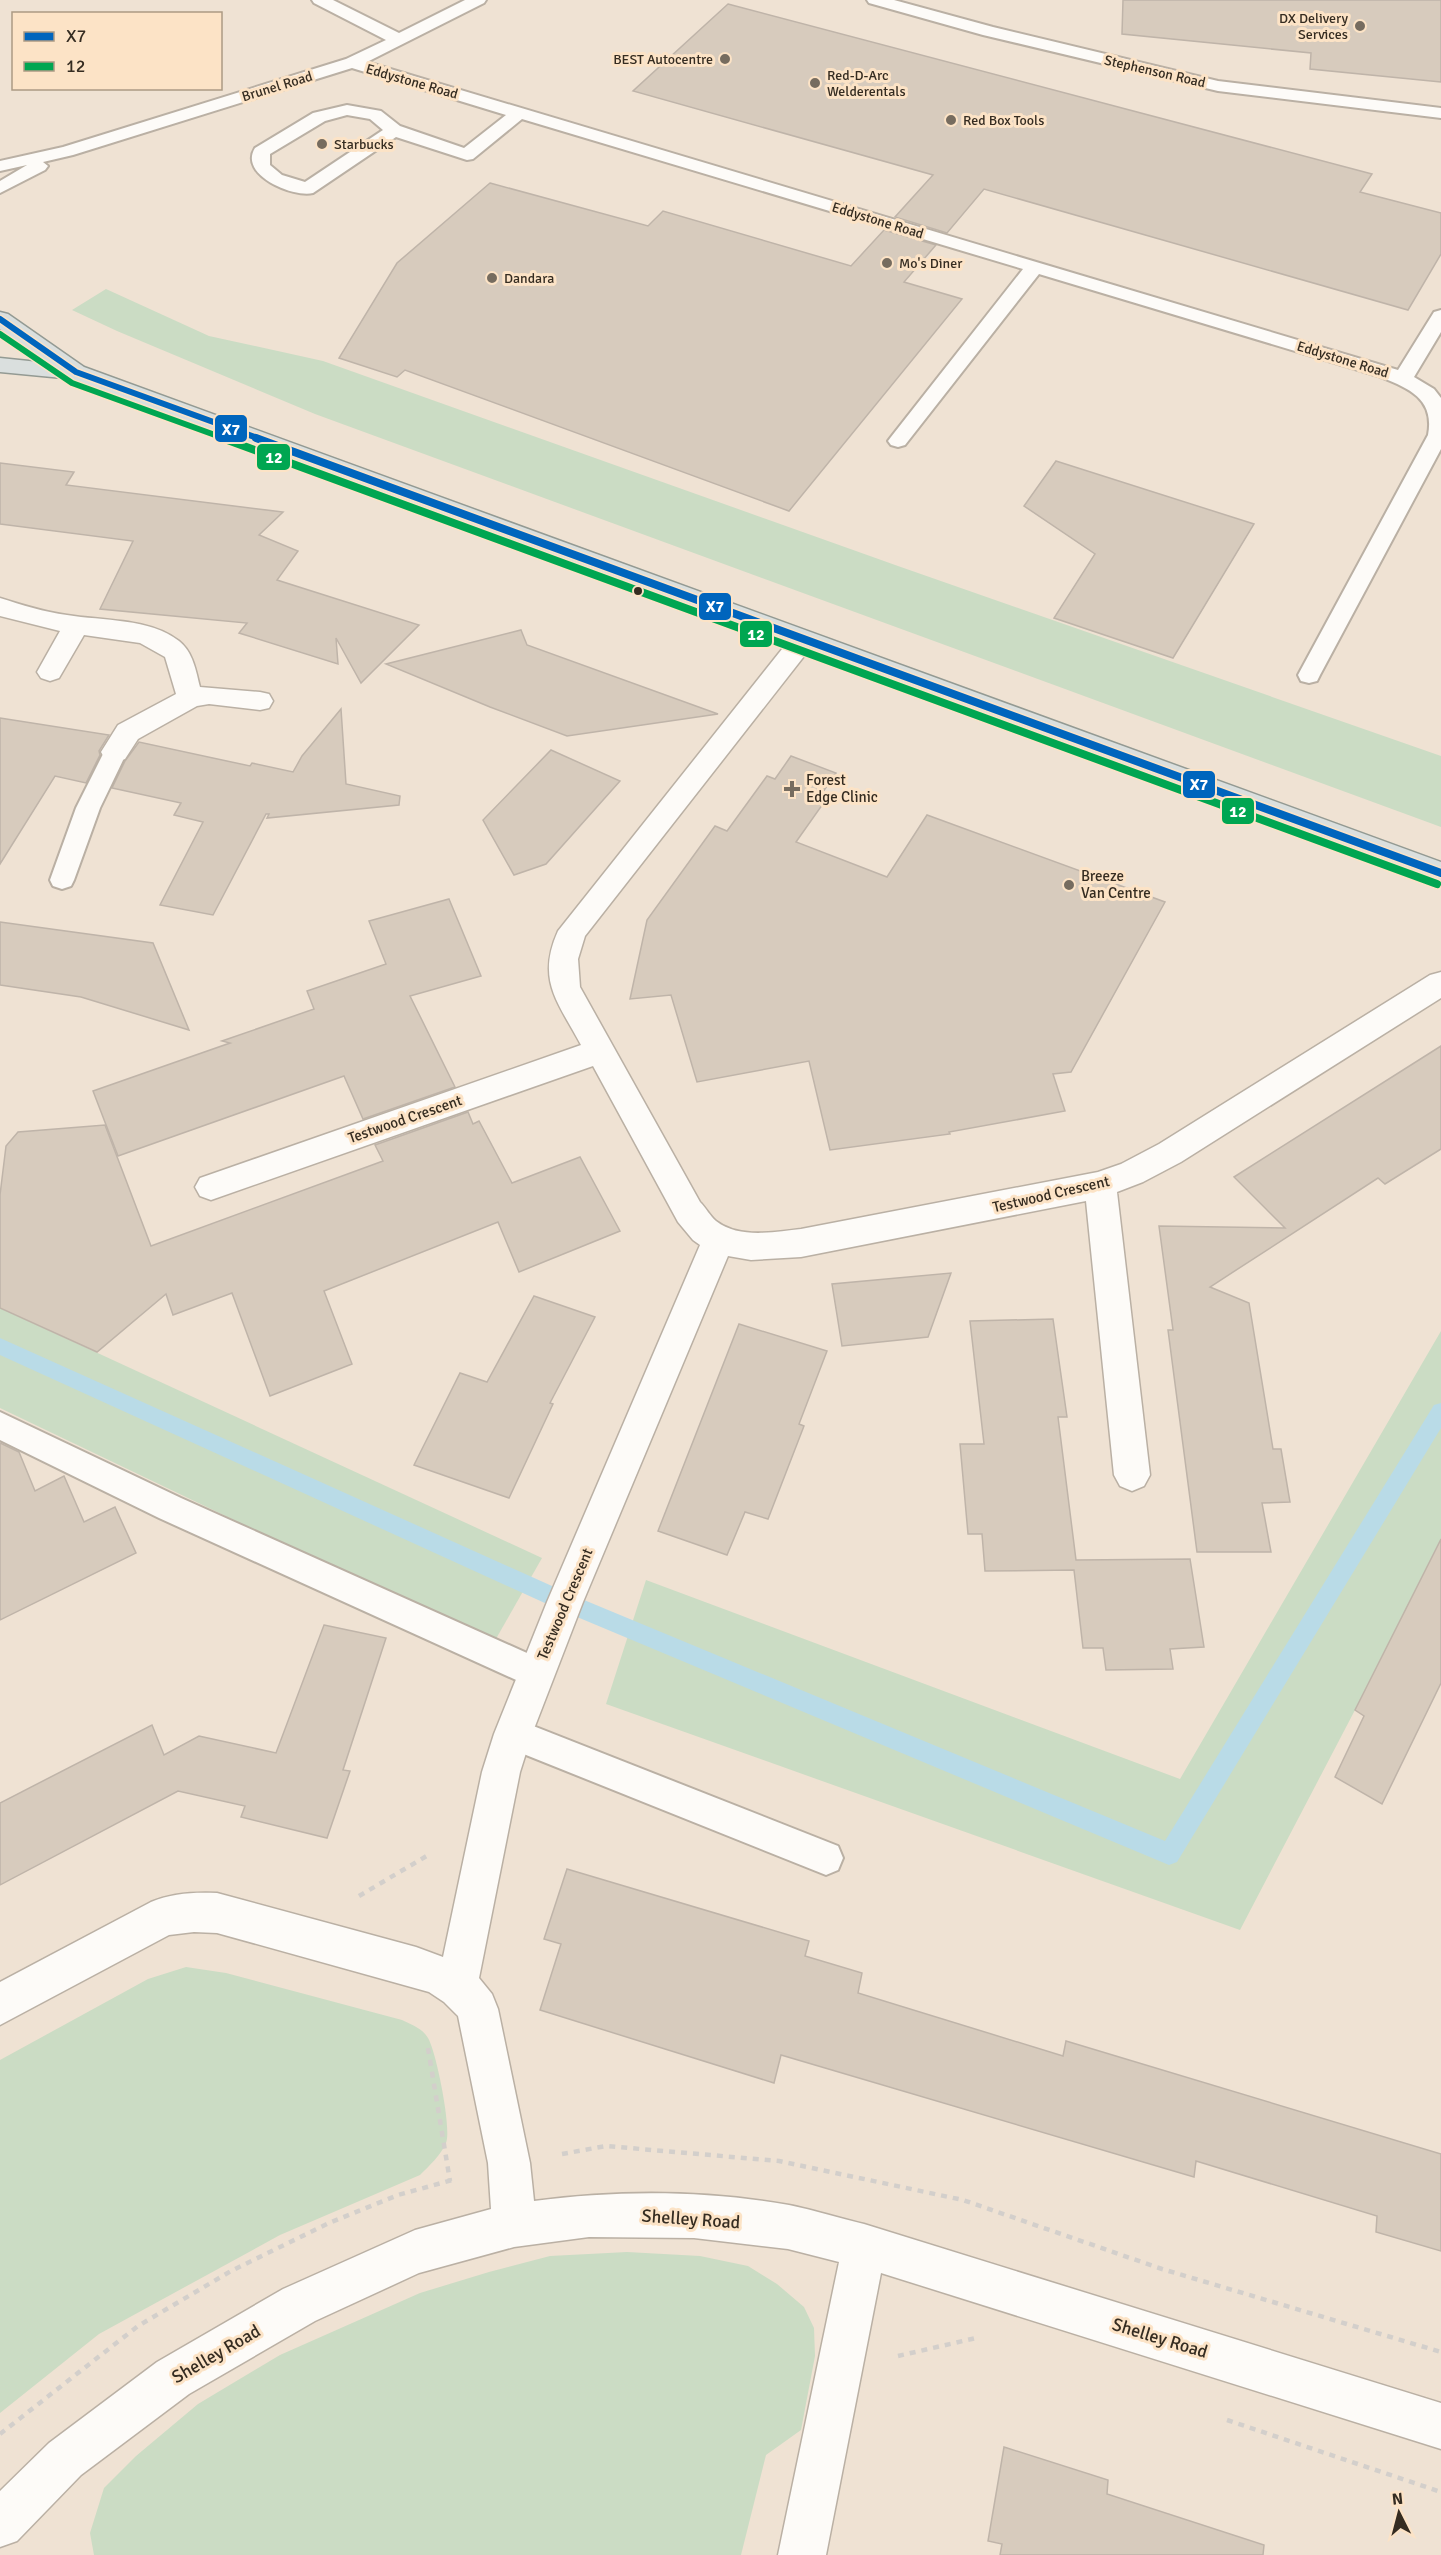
<svg xmlns="http://www.w3.org/2000/svg" width="1441" height="2555" font-family="Signika,sans-serif">
<rect width="100%" height="100%" fill="#efe2d3"/>
<g fill="#cbdcc4">
<path d="M106,289L209,336L323,361L898,566L1441,756V827L315,414L117,331L72,310Z"/>
<path d="M0,1308L542,1558L493,1644L0,1408Z"/>
<path d="M1441,1331V1539L1355,1710L1240,1930L606,1704L646,1580L1180,1779Z"/>
<path d="M186,1967L226,1973L402,2020C412,2025 422,2028 428,2038C436,2051 452,2129 446,2143C441,2155 429,2166 420,2175L280,2235L99,2334L0,2413V2060L148,1979Z"/>
<path d="M627,2252L700,2256L748,2266L777,2284L804,2307L814,2328L815,2356L801,2430L766,2455L741,2555H94L90,2533L104,2488L136,2456L198,2404L280,2355L420,2293L489,2272L550,2256Z"/>
</g>
<g fill="none" stroke-linecap="round" stroke-linejoin="round">
<path fill="#b9dbe7" fill-rule="evenodd" d="M0,1338L572,1595L1165,1841L1434,1405L1441,1403V1428L1177,1862L1169,1865L558,1609L0,1355Z"/>
</g>
<g fill="#d7cbbd" stroke="#bfb4a9" stroke-width="1.5">
<path d="M1123,0H1441V82L1310,69L1311,53L1122,34Z"/>
<path d="M728,4L1372,174L1360,192L1441,213V254L1408,310L984,189L947,233L895,217L933,175L633,91Z"/>
<path d="M490,183L648,226L663,211L851,266L884,230L936,245L904,282L962,299L789,511L405,370L397,377L339,358L397,263Z"/>
<path d="M1056,461L1254,524L1173,658L1054,618L1095,554L1024,506Z"/>
<path d="M0,463L74,472L66,485L283,512L259,535L298,551L277,580L419,625L361,683L336,638L338,664L239,633L247,623L100,609L133,541L0,524Z"/>
<path d="M521,630L527,645L718,714L567,736L490,707L386,664Z"/>
<path d="M341,709L346,784L400,796L399,805L267,818L269,814H266L213,915L160,905L203,822L174,815L181,803L112,788L125,761L139,742L250,766L252,763L293,772L302,756Z"/>
<path d="M0,718L109,735L99,751L100,755L86,783L55,776L0,864Z"/>
<path d="M551,750L620,781L546,864L514,875L483,820Z"/>
<path d="M791,756L836,773L818,799L825,801L796,842L887,877L927,815L1165,902L1071,1072L1053,1074L1065,1111L949,1132L950,1134L830,1150L809,1061L697,1082L671,995L630,999L647,920L715,826L727,831L767,776L775,779Z"/>
<path d="M449,899L481,976L410,996L455,1087L363,1119L344,1076L118,1156L93,1091L230,1043L222,1041L314,1009L307,991L386,964L369,921Z"/>
<path d="M0,922L153,943L189,1030L81,997L0,985Z"/>
<path d="M1441,1046V1149L1385,1184L1378,1178L1210,1287L1249,1303L1273,1449H1281L1290,1502L1262,1503L1271,1552H1197L1168,1330H1173L1159,1226L1285,1228L1234,1177Z"/>
<path d="M468,1112L473,1124L479,1121L512,1183L580,1157L620,1231L519,1272L498,1222L324,1291L352,1364L270,1396L232,1293L173,1315L166,1294L97,1352L0,1308V1195L6,1146L18,1132L105,1125L151,1246L383,1161L375,1145Z"/>
<path d="M951,1273L928,1337L842,1346L832,1284Z"/>
<path d="M534,1296L595,1317L550,1403L553,1404L509,1498L414,1465L460,1373L487,1382Z"/>
<path d="M1053,1319L1067,1417H1058L1076,1560L1190,1559L1204,1647L1170,1649L1173,1669L1106,1670L1103,1648H1083L1074,1570L985,1571L982,1534H968L960,1444H984L970,1321Z"/>
<path d="M739,1324L827,1351L799,1424L804,1426L768,1519L745,1512L727,1555L658,1531Z"/>
<path d="M0,1443L19,1452L35,1491L64,1476L84,1522L115,1507L136,1553L0,1620Z"/>
<path d="M1441,1539V1683L1382,1804L1335,1777L1364,1716L1355,1710Z"/>
<path d="M324,1625L386,1638L343,1770L350,1771L327,1838L241,1817L245,1806L178,1791L0,1885V1803L152,1725L164,1755L199,1736L276,1753Z"/>
<path d="M567,1869L809,1941L805,1956L862,1973L858,1993L1063,2056L1066,2041L1441,2154V2251L1376,2232L1377,2216L1196,2161L1194,2177L781,2055L774,2083L540,2010L561,1944L544,1939Z"/>
<path d="M1004,2447L1108,2480L1107,2494L1264,2545L1263,2555H1000L1002,2544L988,2541Z"/>
</g>
<g fill="none" stroke-linecap="round" stroke-linejoin="round">
<g stroke="#bab0a4" stroke-width="4">
<g id="service">
<path d="M312,0H333L399,33L465,0H486L484,3L367,62L1398,370L1434,312L1441,310V332L1414,377L1434,389L1441,398V449L1320,675L1317,681L1309,683L1301,681L1298,675L1428,435C1435,398 1408,388 1378,376L1039,274L905,445L898,447L891,445L888,441L891,437L1023,269L522,119L473,159L467,160L396,137L313,193C294,198 238,175 255,148L313,113L347,105L381,111L400,126L464,148L506,115L352,68L73,155L43,162L48,166L45,170L0,193V181L27,165L0,171V161L63,147L346,59L386,40L314,3ZM347,115L370,119L383,130L305,182L282,175L270,165V154L325,121Z"/>
<path d="M867,0H894L993,27L1218,81L1441,108V118L1218,91L983,35L869,3Z"/>
<path d="M115,744L123,746L127,752L100,808L74,880L71,886L62,889L53,886L50,880L76,808L107,746Z"/>
<path d="M0,1412L181,1498L547,1662L552,1673L547,1684L536,1689L525,1684L159,1518L0,1440Z"/>
<path d="M513,1718L838,1846L843,1858L838,1870L826,1875L501,1745L497,1734L501,1723Z"/>
</g>
</g>
<g stroke="#bab0a4" stroke-width="3">
<g id="minor">
<path d="M0,598C22,605 44,612 67,615C103,621 150,618 179,641C193,652 196,671 200,687L260,692L269,694L273,701L269,708L260,710L209,704L197,706L138,739L125,759L115,762L105,759L101,752L118,725L176,694L165,657L140,643L84,635L59,678L50,681L41,678L37,672L60,631L0,616Z"/>
<path d="M803,631L812,634L816,640L812,646L585,936L578,959L580,987L700,1202C706,1208 710,1216 716,1221C739,1239 774,1232 801,1229L1098,1172L1121,1164L1159,1144L1430,975L1441,972V998L1181,1162L1143,1182L1117,1192L1150,1475L1144,1486L1132,1491L1120,1486L1114,1475L1086,1201L801,1257L751,1260L728,1256L583,1602L532,1734L520,1772L479,1978L492,1994L498,2009L530,2163L534,2201C617,2190 705,2190 789,2205C814,2210 839,2218 864,2224L1441,2403V2449L881,2273L826,2555H778L839,2262L788,2249L694,2238L589,2237L514,2247L419,2273L315,2321L189,2394L81,2475L17,2541L0,2547V2491L49,2443L157,2362L283,2289L415,2230L491,2209L488,2163L458,2016L444,2002L429,1992L217,1933L194,1932L169,1935L0,2025V1982L151,1902C172,1893 194,1892 217,1893L416,1947L443,1957L482,1772L494,1734L547,1602L700,1245L693,1240L678,1222L593,1066L211,1200L200,1196L195,1187L200,1178L581,1045C558,1002 536,980 558,931L794,634Z"/>
</g>
</g>
<g stroke="#939a93" stroke-width="3">
<path id="primary" d="M0,312L8,314L84,367L1441,862V884L73,379L0,372V358L48,363L0,329Z"/>
</g>
<g stroke="#d3cfcb" stroke-width="4.5" stroke-dasharray="6 6" stroke-linecap="butt">
<path d="M359,1896L430,1854"/>
<path d="M428,2048L450,2181"/>
<path d="M562,2154L606,2146L779,2161L963,2200L1162,2269L1441,2352"/>
<path d="M898,2356L976,2338"/>
<path d="M1227,2420L1441,2492"/>
<path d="M0,2434L138,2326L231,2271L329,2223L398,2195L456,2179"/>
</g>
<use href="#service" fill="#fdfbf8" fill-rule="evenodd"/>
<use href="#minor" fill="#fdfbf8" fill-rule="evenodd"/>
<use href="#primary" fill="#dadfde" fill-rule="evenodd"/>
<g stroke="#fce3c6" stroke-width="9">
<path id="bus-1-far1" d="M0,319L76,372L260,439"/>
</g>
<g stroke="#fce3c6" stroke-width="11">
<path id="bus-1" d="M256,438L1441,873"/>
</g>
<g stroke="#fce3c6" stroke-width="9">
<path id="bus-2-far1" d="M0,334L72,383L226,439"/>
</g>
<g stroke="#fce3c6" stroke-width="11">
<path id="bus-2" d="M222,438L1437,884"/>
</g>
<use href="#bus-1-far1" stroke="#0065bd" stroke-width="6"/>
<use href="#bus-1" stroke="#0065bd" stroke-width="8"/>
<use href="#bus-2-far1" stroke="#00a651" stroke-width="6"/>
<use href="#bus-2" stroke="#00a651" stroke-width="8"/>
</g>
<g fill="#766c5f" stroke="#fce3c6" stroke-width="2">
<circle cx="1360" cy="26" r="6"/>
<circle cx="725" cy="59" r="6"/>
<circle cx="815" cy="83" r="6"/>
<circle cx="951" cy="120" r="6"/>
<circle cx="322" cy="144" r="6"/>
<circle cx="887" cy="263" r="6"/>
<circle cx="492" cy="278" r="6"/>
<path d="M789 780h6v6h6v6h-6v6h-6v-6h-6v-6h6z"/>
<circle cx="1069" cy="885" r="6"/>
</g>
<circle fill="#352c21" stroke="#fce3c6" stroke-width="2" cx="638" cy="591" r="5"/>
<g text-anchor="middle" stroke-width="6" stroke-linejoin="round" paint-order="stroke">
<g font-size="14" fill="#352c21" stroke="#fce3c6" text-anchor="start">
<text x="1348" y="23" text-anchor="end">DX Delivery<tspan x="1348" dy="16">Services</tspan></text>
<text x="713" y="64" text-anchor="end">BEST Autocentre</text>
<text x="827" y="80">Red-D-Arc<tspan x="827" dy="16">Welderentals</tspan></text>
<text x="963" y="125">Red Box Tools</text>
<text x="334" y="149">Starbucks</text>
<text x="899" y="268">Mo's Diner</text>
<text x="504" y="283">Dandara</text>
</g>
<g font-size="14" fill="#352c21" stroke="#fce3c6">
<text transform="translate(1155 71) rotate(13)" y="5">Stephenson Road</text>
<text transform="translate(412 81) rotate(16)" y="5">Eddystone Road</text>
<text transform="translate(277 86) rotate(-17)" y="5">Brunel Road</text>
<text transform="translate(878 220) rotate(17)" y="5">Eddystone Road</text>
<text transform="translate(1343 359) rotate(17)" y="5">Eddystone Road</text>
</g>
<g font-size="15" fill="#352c21" stroke="#fce3c6" text-anchor="start">
<text x="806" y="785">Forest<tspan x="806" dy="17">Edge Clinic</tspan></text>
<text x="1081" y="881">Breeze<tspan x="1081" dy="17">Van Centre</tspan></text>
</g>
<g font-size="15" fill="#352c21" stroke="#fce3c6">
<text transform="translate(405 1119) rotate(-19)" y="5">Testwood Crescent</text>
<text transform="translate(1051 1194) rotate(-13)" y="5">Testwood Crescent</text>
<text transform="translate(565 1604) rotate(-67)" y="5">Testwood Crescent</text>
</g>
<g font-size="18" fill="#352c21" stroke="#fce3c6">
<text transform="translate(691 2219) rotate(4)" y="6">Shelley Road</text>
<text transform="translate(1160 2338) rotate(17)" y="6">Shelley Road</text>
<text transform="translate(216 2354) rotate(-30)" y="6">Shelley Road</text>
</g>
</g>
<g stroke="#fce3c6" stroke-width="2">
<rect x="214" y="414" width="34" height="29" rx="6" fill="#0065bd"/>
<rect x="256" y="443" width="35" height="28" rx="6" fill="#00a651"/>
<rect x="698" y="592" width="34" height="29" rx="6" fill="#0065bd"/>
<rect x="739" y="620" width="34" height="28" rx="6" fill="#00a651"/>
<rect x="1182" y="770" width="34" height="29" rx="6" fill="#0065bd"/>
<rect x="1221" y="797" width="34" height="28" rx="6" fill="#00a651"/>
</g>
<g font-size="16" text-anchor="middle" font-weight="bold" fill="#fff">
<text x="231" y="435">X7</text>
<text x="274" y="463">12</text>
<text x="715" y="612">X7</text>
<text x="756" y="640">12</text>
<text x="1199" y="790">X7</text>
<text x="1238" y="817">12</text>
</g>
<rect x="12" y="12" width="210" height="78" fill="#fce3c6" stroke="#ac9a84" stroke-width="1.5"/>
<rect x="24" y="32" width="30" height="9" fill="#0065bd" stroke="#ac9a84" stroke-width="1.5"/>
<text x="66" y="42" font-size="18" fill="#352c21">X7</text>
<rect x="24" y="62" width="30" height="9" fill="#00a651" stroke="#ac9a84" stroke-width="1.5"/>
<text x="66" y="72" font-size="18" fill="#352c21">12</text>
<g transform="translate(1399 2513) rotate(354)" stroke="#fce3c6" stroke-width="4.5" paint-order="stroke">
<path d="M0-4.5L10 22L0 15L-10 22Z" fill="#352c21"/>
<text y="-9" font-size="16" font-weight="bold" text-anchor="middle" fill="#352c21">N</text>
</g>
</svg>
